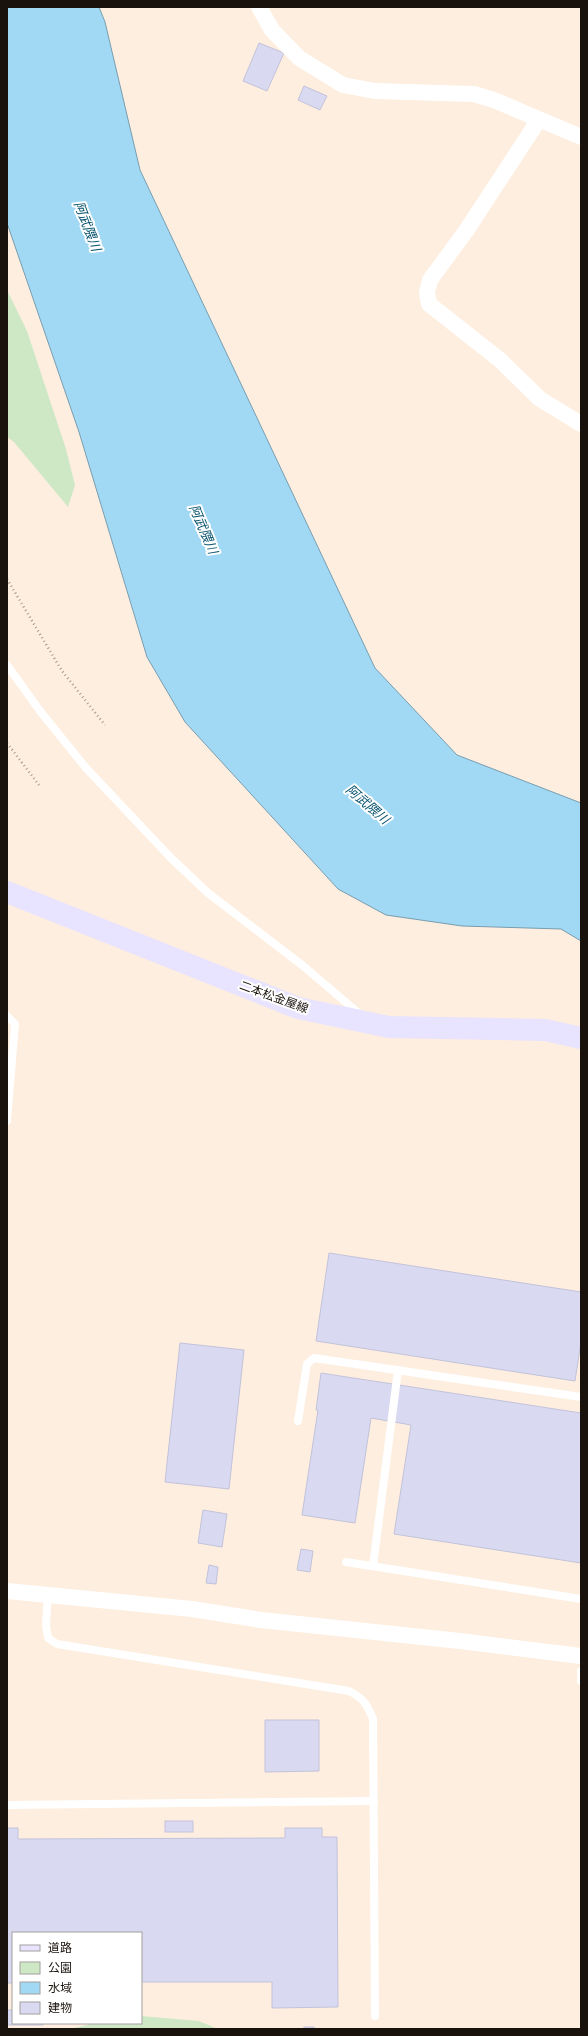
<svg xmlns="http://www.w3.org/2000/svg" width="588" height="2036" font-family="'DM Sans','Noto Sans JP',sans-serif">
<rect width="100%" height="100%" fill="#feeedf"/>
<g fill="#cee8c6">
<path d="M7,290L27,331L66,449L75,485L68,507L14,442L7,437Z"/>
<path d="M141,2016L199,2021L218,2029H70L95,2023H141Z"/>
</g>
<path fill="#a1d9f5" stroke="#789daf" d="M7,7H99L105,22L140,170L375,668L457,755L581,803V941L561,929L462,926L386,915L338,889L185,722L147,657L79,432L7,223Z"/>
<g fill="#d9d9f2" stroke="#c2c2da">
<path d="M259,43L284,53L267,91L243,81Z"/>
<path d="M304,86L327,96L320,110L298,100Z"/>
<path d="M329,1253L581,1292V1342L575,1381L316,1341Z"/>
<path d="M180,1343L244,1350L229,1489L165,1482Z"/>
<path d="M321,1373L581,1413V1563L394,1534L411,1425L371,1418L355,1523L302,1515L318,1410H316Z"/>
<path d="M203,1510L227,1514L222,1547L198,1543Z"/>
<path d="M301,1549L313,1551L310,1572L297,1570Z"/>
<path d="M209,1565L218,1567L216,1584L206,1583Z"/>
<path d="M265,1720H319V1771L265,1772Z"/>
<rect x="165" y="1821" width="28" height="11"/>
<path d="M7,1828H18V1839L285,1838V1828H322V1837H337L338,2007L272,2008V1982H141V1933H13V1983H7Z"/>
<path d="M7,2010H13V2023H43V2025H7Z"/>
<rect x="304" y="2027" width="10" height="2"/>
</g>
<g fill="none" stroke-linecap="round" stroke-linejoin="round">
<g stroke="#a6998e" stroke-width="2.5" stroke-dasharray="1 3" stroke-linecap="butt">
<path d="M7,579L62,671L105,725"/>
<path d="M7,743L39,785"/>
</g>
<g stroke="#fff" stroke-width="8">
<path d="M7,665L40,711L86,768L171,858L208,893L302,965L362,1016"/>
<path d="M7,1016L15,1024L7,1121"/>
<path d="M298,1421L307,1364L314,1358L581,1397"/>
<path d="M346,1562L581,1599"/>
<path d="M373,1566L398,1370"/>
<path d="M48,1595L46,1625L48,1638L57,1644L349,1691C363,1698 367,1704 373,1719L375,2016"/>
<path d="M581,1671V1681"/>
<path d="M7,1805L374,1801"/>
</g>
<g stroke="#fff" stroke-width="16">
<path d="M259,7L272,30L299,58L343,85L375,91L474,94L494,100L581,137"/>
<path d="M536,124L466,231L430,280L427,292L429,304L500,360L540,399L581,424"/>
<path d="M7,1591L192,1609L261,1620L460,1641L581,1656"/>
</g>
<path stroke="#e8e3fe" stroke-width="22" d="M7,892L298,1008L389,1027L545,1030L581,1038"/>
</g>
<g text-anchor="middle" stroke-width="4" stroke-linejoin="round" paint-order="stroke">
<g font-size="12" fill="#19120c" stroke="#fff">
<text transform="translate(274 997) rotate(20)" y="4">二本松金屋線</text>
</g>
<g font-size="13" font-style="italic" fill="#08536e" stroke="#fff">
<text transform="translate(88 226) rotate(69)" y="5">阿武隈川</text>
<text transform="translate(204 529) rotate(67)" y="5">阿武隈川</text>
<text transform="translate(368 804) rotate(41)" y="5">阿武隈川</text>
</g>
</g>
<rect width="588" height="2036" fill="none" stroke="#19120c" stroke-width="16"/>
<rect x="12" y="1932" width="130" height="92" fill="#ffffff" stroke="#a3a09e"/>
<rect x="20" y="1945" width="20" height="6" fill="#e8e3fe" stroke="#a3a09e"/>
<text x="48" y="1952" font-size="12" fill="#19120c">道路</text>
<rect x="20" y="1962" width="20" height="12" fill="#cee8c6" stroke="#a3a09e"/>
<text x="48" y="1972" font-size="12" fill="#19120c">公園</text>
<rect x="20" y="1982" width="20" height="12" fill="#a1d9f5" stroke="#a3a09e"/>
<text x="48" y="1992" font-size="12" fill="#19120c">水域</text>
<rect x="20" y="2002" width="20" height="12" fill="#d9d9f2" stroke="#a3a09e"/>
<text x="48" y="2012" font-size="12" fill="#19120c">建物</text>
</svg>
